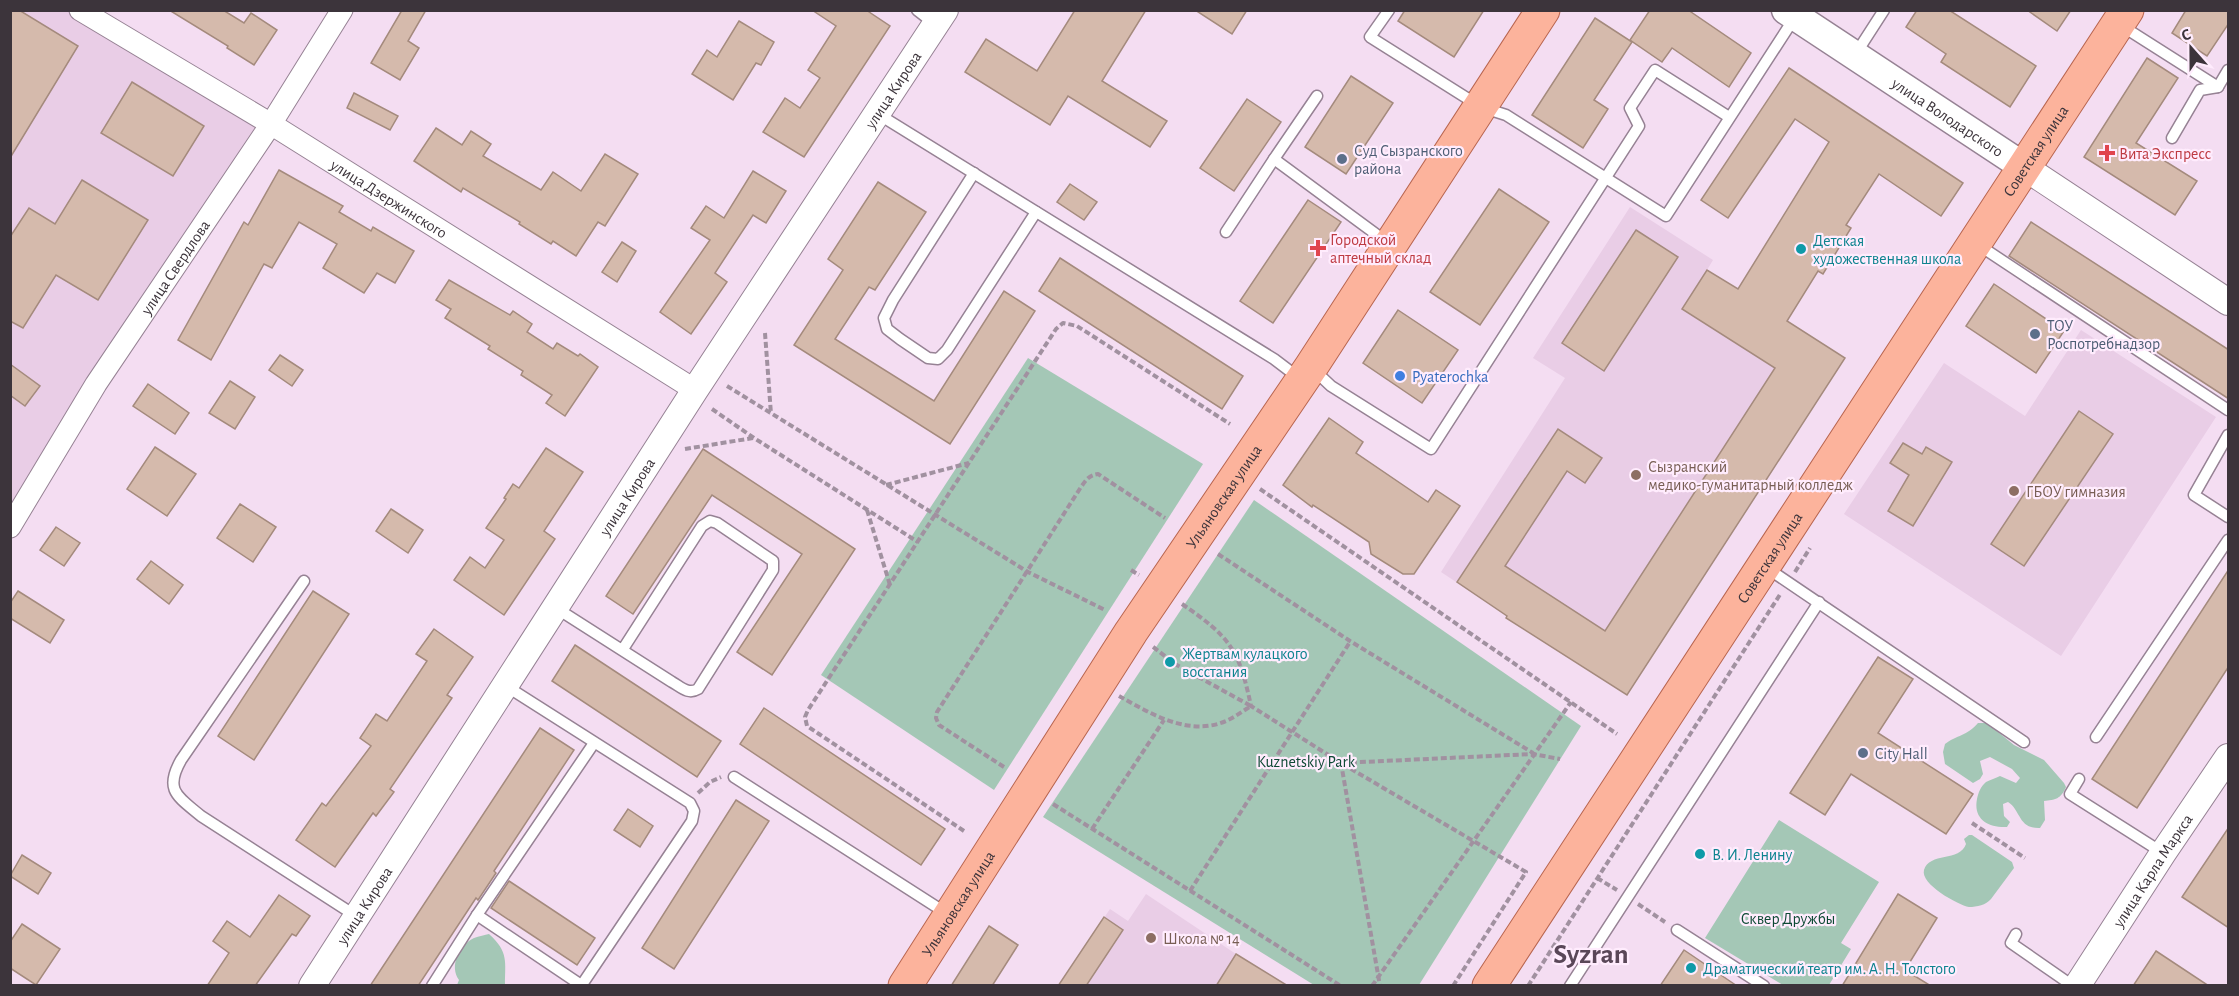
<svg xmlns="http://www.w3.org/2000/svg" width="2239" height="996" font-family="'Alegreya Sans',sans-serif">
<rect width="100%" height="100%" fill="#f4ddf2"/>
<g fill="#e9cde6">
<path d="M11,11H75L261,118L11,519Z"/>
<path d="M1630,207L1713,260L1707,270L1845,358L1627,695L1441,572L1565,378L1533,358Z"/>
<path d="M2081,330L2216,417L2061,656L1844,514L1944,363L2025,416Z"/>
<path d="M1146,894L1236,954L1288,985L1058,986L1110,909L1128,921Z"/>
</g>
<g fill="#a4c7b6">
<path d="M1028,358L1203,464L994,790L821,675Z"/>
<path d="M1254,500L1581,726L1419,985H1314L1043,817Z"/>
<path d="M1978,723H1987L2014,745L2044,760L2064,783L2066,787C2061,799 2055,800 2044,801L2045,820L2040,828C2018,829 2021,810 2008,802L2003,804L2004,816L2010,822L2007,827C1988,828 1973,819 1977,799C1978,793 1981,786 1986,782C1990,780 1996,778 2000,776L2016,783L2020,778L2012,769L1990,757L1980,761L1983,774L1980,779L1973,783L1945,764L1943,752L1945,744C1957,735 1967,736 1978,723Z"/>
<path d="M1779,820L1879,882L1841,943L1851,949L1829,985H1783L1705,938Z"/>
<path d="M1969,835H1972L2012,862L2014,868L1991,899C1986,905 1977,907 1969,907C1958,905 1920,884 1924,870C1929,852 1960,862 1966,844L1964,839Z"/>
<path d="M489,934C509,952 505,962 505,985H457L459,980C449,966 459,945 474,938C479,936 485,935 489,934Z"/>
</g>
<g fill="#d5baac" stroke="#a48a7d" stroke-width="1.5">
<path d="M10,10H19L78,46L10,158Z"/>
<path d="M169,10H223L244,23L251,13L277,30L254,65L227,48L228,46Z"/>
<path d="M402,10H426L408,41L419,48L400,80L371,63Z"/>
<path d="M812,10H866L890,26L804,157L763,132L785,98L800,108L820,78L808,70L836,26Z"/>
<path d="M1075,10H1146L1102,81L1167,121L1150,147L1068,96L1050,125L965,72L986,39L1037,71Z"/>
<path d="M1195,10H1247L1232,34Z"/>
<path d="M1405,10H1484L1454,57L1398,21Z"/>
<path d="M1650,10H1688L1751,53L1729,87L1672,48L1662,62L1630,40Z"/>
<path d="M1917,10H1949L2036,66L2010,107L1941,62L1946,54L1906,27Z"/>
<path d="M2027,10H2071L2057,31Z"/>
<path d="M2186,10H2229V23L2207,56L2172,33Z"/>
<path d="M1595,18L1632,42L1594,100L1608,109L1583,148L1532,115Z"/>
<path d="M739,21L774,42L761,65L756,63L733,100L692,74L707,50L717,57Z"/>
<path d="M2147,58L2178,78L2136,143L2197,181L2175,215L2084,157Z"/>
<path d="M1789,68L1963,183L1941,216L1879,174L1846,225L1851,228L1823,274L1818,271L1787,321L1845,358L1627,695L1506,618L1507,616L1457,582L1558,429L1602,458L1585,483L1567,471L1505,566L1605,631L1775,368L1682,309L1707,270L1738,289L1829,142L1795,119L1728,218L1701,200Z"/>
<path d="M1351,76L1393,103L1346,174L1305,147Z"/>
<path d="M132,82L204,126L173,176L101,133Z"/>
<path d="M354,93L398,116L390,130L347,108Z"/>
<path d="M1247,99L1281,122L1234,191L1200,168Z"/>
<path d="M436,128L462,145L471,131L491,144L483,156L541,190L553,172L581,191L605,154L638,174L605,226L598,222L576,256L553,241L551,244L519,224L520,222L463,188L461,192L414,161Z"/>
<path d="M279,170L343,206L339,212L371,231L373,227L414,251L395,283L377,273L364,293L323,268L337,244L299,222L272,268L264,264L211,360L178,340L244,222L248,225Z"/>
<path d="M753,171L786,191L766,223L753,215L715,273L727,282L691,334L660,312L710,240L691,228L706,206L724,218Z"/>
<path d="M82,180L148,220L98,300L56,275L23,328L10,321V237L29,208L55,224Z"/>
<path d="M878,182L926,212L875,290L869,287L835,339L934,401L1004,291L1035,311L950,444L794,345L843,270L828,259Z"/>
<path d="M1070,184L1097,202L1084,220L1057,202Z"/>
<path d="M1499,189L1549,222L1480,325L1430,292Z"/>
<path d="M1308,200L1341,222L1273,323L1240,301Z"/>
<path d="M2031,222L2229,350V399L2009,256Z"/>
<path d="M1636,230L1678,257L1604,371L1562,343Z"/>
<path d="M622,242L636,251L617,282L602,272Z"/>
<path d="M1060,258L1243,376L1222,409L1039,291Z"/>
<path d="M449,280L510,315L513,311L532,324L527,332L553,349L557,343L578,356L580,354L598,367L565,416L546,403L552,395L521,375L523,371L488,349L490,346L445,318L451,309L436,300Z"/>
<path d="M1994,284L2064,331L2036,373L1966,326Z"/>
<path d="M1398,310L1458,350L1422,403L1363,363Z"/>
<path d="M280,355L303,370L292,386L269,370Z"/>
<path d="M10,364L40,386L25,406L10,395Z"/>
<path d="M230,381L255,397L235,429L209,413Z"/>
<path d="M148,384L189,413L175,434L133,406Z"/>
<path d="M2079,411L2113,434L2024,566L1991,544Z"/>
<path d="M1329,418L1363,442L1356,453L1428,502L1436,490L1460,506L1414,574H1403L1371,554L1369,542L1313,505L1312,507L1283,485Z"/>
<path d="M1903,443L1922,454L1926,447L1952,462L1913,526L1888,511L1909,475L1890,463Z"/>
<path d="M155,447L196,474L167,516L127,489Z"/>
<path d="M546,448L583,472L544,531L555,539L504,615L454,580L470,557L485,568L504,540L486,528L506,499L504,498L513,484L519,488Z"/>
<path d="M703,449L855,549L772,675L737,652L802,554L712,495L633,614L606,596Z"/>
<path d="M240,504L276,527L253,562L217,538Z"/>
<path d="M391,509L423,530L408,553L376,531Z"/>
<path d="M56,527L80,543L64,566L40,550Z"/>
<path d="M151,561L183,585L169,604L137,579Z"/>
<path d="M2229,569V666L2137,808L2092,779Z"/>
<path d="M18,591L64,620L50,643L10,618V603Z"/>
<path d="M313,591L349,614L254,760L218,736Z"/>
<path d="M434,629L473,657L447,695L452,698L390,789L394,792L376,816L373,813L335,867L296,840L322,803L326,806L371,746L360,738L376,714L387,721L427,661L416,654Z"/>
<path d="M575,645L721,741L697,777L552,681Z"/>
<path d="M1878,657L1913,679L1878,733L1973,794L1946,834L1851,774L1825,815L1790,793Z"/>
<path d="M764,708L945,829L921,865L740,744Z"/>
<path d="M540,728L574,750L494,871L496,873L478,900L476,898L418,986H370Z"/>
<path d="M736,800L769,821L674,969L642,948Z"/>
<path d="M628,809L653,826L640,847L614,830Z"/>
<path d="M2229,827V928L2182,897Z"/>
<path d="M22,855L51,873L38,894L10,876Z"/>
<path d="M509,881L595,938L577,965L491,908Z"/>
<path d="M1898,894L1937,918L1905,970L1931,986H1842Z"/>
<path d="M279,895L310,916L296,936L292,934L255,986H207L229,953L213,941L227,921L250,937Z"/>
<path d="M1104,917L1123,930L1086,986H1058Z"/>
<path d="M22,924L60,949L36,985L10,968V942Z"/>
<path d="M989,926L1018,945L992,986H951Z"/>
<path d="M1684,950L1737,986H1660Z"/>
<path d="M2156,951L2209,986H2133Z"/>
<path d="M1236,954L1288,986H1216Z"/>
</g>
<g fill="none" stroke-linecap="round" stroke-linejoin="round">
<g stroke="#968294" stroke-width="13">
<g id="service">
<path d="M917,10L935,24"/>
<path d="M1389,10L1370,37L1481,107L1506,115L1666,216L1795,17"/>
<path d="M2122,26L2218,87"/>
<path d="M1855,55L1884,10"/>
<path d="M1317,96L1274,159L1388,243"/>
<path d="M878,114L1274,359L1299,378"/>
<path d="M2172,138L2200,90L2218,87L2228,70"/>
<path d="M974,173L893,300L884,318L887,329L900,339L928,358L938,359L947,350L1036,212"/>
<path d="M1226,232L1274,159"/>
<path d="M1977,244L2228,410"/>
<path d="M1313,369L1331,386L1431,449L1639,126L1630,108L1655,70L1729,117"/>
<path d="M2228,435L2194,495L2228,517"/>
<path d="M1767,568L2024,742"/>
<path d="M304,581L181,760C164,790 177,796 201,816L356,916"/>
<path d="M556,608L672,682C681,687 688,695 698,689L773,570V561L717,523L710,521L702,526L623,649"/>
<path d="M506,686L690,803L694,811L692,821L581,986"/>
<path d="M2096,737L2228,540"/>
<path d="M734,777L946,913"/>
<path d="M2079,779L2070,794L2163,853"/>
<path d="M477,915L581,985"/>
<path d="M1677,930L1764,986"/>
<path d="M2016,934L2011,943L2073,986"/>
<path d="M432,986L477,915L594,743"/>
<path d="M1570,986L1819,602"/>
</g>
</g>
<g stroke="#968294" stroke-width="23">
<g id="minor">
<path id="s1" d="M80,10L271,124L695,390"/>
<path id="s2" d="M10,527L96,384L271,124L342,10"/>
</g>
</g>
<g stroke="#968294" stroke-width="28">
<g id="tertiary">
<path d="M2024,167L2228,302"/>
<path id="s3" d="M312,986L695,390L945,10"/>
<path id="s4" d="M2077,986L2163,853L2228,757"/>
</g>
</g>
<g stroke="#968294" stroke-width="31">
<g id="secondary">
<path id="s5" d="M1786,10L2024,167"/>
</g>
</g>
<g stroke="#b8654f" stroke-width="35">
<g id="primary">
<path id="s6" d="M905,986L1131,632L1311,367L1543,10"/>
<path id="s7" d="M1489,986L2127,10"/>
</g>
</g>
<g stroke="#a191a0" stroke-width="4" stroke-dasharray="6 3" stroke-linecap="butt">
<path d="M765,333L771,414"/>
<path d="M727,386L1028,572L1105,610"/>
<path d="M712,409L754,438L918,542"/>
<path d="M685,449L753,438"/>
<path d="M886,485L969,463"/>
<path d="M1260,489L1617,734"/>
<path d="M867,510L890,585"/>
<path d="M1218,554L1350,641L1533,753"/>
<path d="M1131,570L1139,575"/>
<path d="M1795,572L1810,548"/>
<path d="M1182,604C1230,637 1239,649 1251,706L1341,763L1380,986"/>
<path d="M1119,696C1151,714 1189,737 1226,721C1235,717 1243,711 1251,706L1175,664L1152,646"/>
<path d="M1004,767L939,725L936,718L937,712L1081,487C1086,480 1089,475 1098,474L1165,518"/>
<path d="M698,793L710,782L721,777"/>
<path d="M1053,804L1341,986"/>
<path d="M1972,823L2025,858"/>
<path d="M1092,829L1164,720"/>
<path d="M964,831L819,734L807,726L805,717L808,710L1056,329L1063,323L1077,326L1230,424"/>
<path d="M1597,878L1617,890"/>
<path d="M1190,891L1350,642"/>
<path d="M1638,904L1665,922"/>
<path d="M1372,986L1571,702"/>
<path d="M1453,986L1526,872L1341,763L1533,754L1560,759"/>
<path d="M1528,986L1781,593"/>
</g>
<use href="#service" stroke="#fff" stroke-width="10"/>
<use href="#minor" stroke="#fff" stroke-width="21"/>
<use href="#tertiary" stroke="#fff" stroke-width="26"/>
<use href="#secondary" stroke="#fff" stroke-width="28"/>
<use href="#primary" stroke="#fcb39c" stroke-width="33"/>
</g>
<g fill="#e0444e" stroke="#ffecfd" stroke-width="2">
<path d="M2104 144h6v6h6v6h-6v6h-6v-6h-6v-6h6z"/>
<path d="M1315 239h6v6h6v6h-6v6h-6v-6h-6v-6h6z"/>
</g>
<g fill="#5c6f8a" stroke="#ffecfd" stroke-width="2">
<circle cx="1342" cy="159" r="6"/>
<circle cx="2035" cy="334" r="6"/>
<circle cx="1863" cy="753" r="6"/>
</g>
<g fill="#0f9aa8" stroke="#ffecfd" stroke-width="2">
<circle cx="1801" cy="249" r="6"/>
<circle cx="1170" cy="662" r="6"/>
<circle cx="1700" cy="854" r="6"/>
<circle cx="1691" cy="968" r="6"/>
</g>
<circle fill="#3f7fe0" stroke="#ffecfd" stroke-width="2" cx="1400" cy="376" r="6"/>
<g fill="#8d6e63" stroke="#ffecfd" stroke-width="2">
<circle cx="1636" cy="475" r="6"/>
<circle cx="2014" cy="491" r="6"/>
<circle cx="1151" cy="938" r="6"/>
</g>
<g text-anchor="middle" stroke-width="4.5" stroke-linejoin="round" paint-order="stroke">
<g font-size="16" fill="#3c343b" stroke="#ffecfd">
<text dy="6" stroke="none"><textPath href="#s3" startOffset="1068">улица Кирова</textPath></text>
<text dy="6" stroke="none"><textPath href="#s5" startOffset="194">улица Володарского</textPath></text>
<text dy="6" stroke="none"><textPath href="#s7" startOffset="998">Советская улица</textPath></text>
<text dy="6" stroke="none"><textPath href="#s1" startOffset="362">улица Дзержинского</textPath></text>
<text dy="6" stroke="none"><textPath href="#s2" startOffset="308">улица Свердлова</textPath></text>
<text dy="6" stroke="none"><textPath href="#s3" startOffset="582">улица Кирова</textPath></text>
<text dy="6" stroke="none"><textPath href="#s6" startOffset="584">Ульяновская улица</textPath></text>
<text dy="6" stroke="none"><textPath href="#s7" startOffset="512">Советская улица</textPath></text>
<text dy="6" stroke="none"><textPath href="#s4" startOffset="138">улица Карла Маркса</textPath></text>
<text dy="6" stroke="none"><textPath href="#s3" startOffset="96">улица Кирова</textPath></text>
<text dy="6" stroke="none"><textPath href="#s6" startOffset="98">Ульяновская улица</textPath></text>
</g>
<g font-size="16" fill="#4e5e75" stroke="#ffecfd" text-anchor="start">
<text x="1354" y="156">Суд Сызранского<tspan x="1354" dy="18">района</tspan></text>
<text x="2047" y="331">ТОУ<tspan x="2047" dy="18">Роспотребнадзор</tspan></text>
<text x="1875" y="759">City Hall</text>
</g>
<g font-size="16" fill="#be3a42" stroke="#ffecfd" text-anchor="start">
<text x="2119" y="159">Вита Экспресс</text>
<text x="1330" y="245">Городской<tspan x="1330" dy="18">аптечный склад</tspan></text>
</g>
<g font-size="16" fill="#0d838f" stroke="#ffecfd" text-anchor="start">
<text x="1813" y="246">Детская<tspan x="1813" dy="18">художественная школа</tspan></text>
<text x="1182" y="659">Жертвам кулацкого<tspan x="1182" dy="18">восстания</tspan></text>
<text x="1712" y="860">В. И. Ленину</text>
<text x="1703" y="974">Драматический театр им. А. Н. Толстого</text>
</g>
<g font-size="16" fill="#366cbe" stroke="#ffecfd" text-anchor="start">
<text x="1412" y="382">Pyaterochka</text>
</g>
<g font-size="16" fill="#785e54" stroke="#ffecfd" text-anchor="start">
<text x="1648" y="472">Сызранский<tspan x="1648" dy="18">медико-гуманитарный колледж</tspan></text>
<text x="2026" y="497">ГБОУ гимназия</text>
<text x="1163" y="944">Школа № 14</text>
</g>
<g font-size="16" fill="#0d4934" stroke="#ffecfd">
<text x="1306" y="767">Kuznetskiy Park</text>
<text x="1788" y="924">Сквер Дружбы</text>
</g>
<g font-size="28" font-weight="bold" fill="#5a4758" stroke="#ffecfd">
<text x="1591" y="963">Syzran</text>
</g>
</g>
<rect width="2239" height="996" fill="none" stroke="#3c343b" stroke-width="24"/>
<g transform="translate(2191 48) rotate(339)" stroke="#ffecfd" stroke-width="4.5" paint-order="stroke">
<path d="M0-4.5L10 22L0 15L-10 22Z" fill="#3c343b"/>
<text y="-9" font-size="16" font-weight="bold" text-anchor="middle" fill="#3c343b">С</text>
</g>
</svg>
